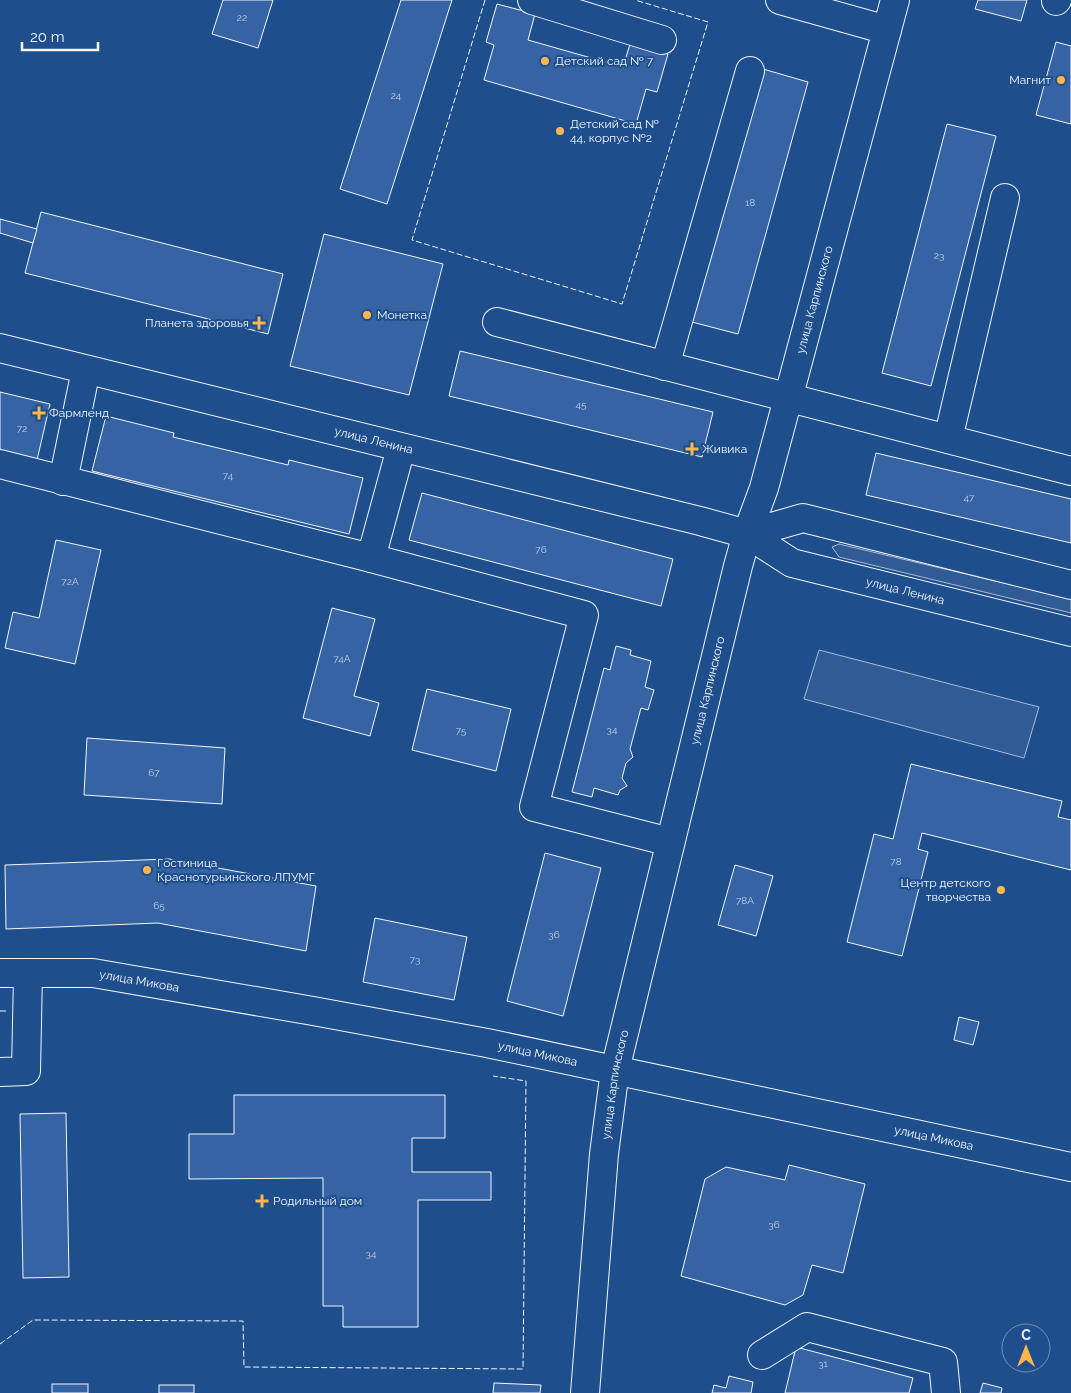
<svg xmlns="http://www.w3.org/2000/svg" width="1071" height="1393" font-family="Raleway,sans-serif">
<rect width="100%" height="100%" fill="#1f4e8c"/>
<g fill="#305b95" stroke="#a8bbd7">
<path d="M839,544L1071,599V613L839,557L832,547Z"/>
<path d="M819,650L1039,707L1024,758L804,699Z"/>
</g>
<g fill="#3563a3" stroke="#f2f6ff">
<path d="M223,0H273L258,48L212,34Z"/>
<path d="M401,0H452L387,204L340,189Z"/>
<path d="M978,0H1027L1021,21L975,9Z"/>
<path d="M497,4L535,14L528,40L623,67L630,44L668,54L657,92L646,89L636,124L484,80L494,45L486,42Z"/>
<path d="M1056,42L1071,46V124L1036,115Z"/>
<path d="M763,69L808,82L738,334L692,322Z"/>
<path d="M947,124L996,136L931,386L882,373Z"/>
<path d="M41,212L283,274L268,334L25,273Z"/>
<path d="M0,219L37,229L33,243L0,233Z"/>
<path d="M324,234L443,264L409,395L290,366Z"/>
<path d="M460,351L713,412L702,457L449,396Z"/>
<path d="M0,392L50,404L37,460L0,451Z"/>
<path d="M106,416L174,433L173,437L288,465L289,460L363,478L349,534L92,471Z"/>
<path d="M876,453L1071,499V543L866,495Z"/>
<path d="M422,493L673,559L661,606L409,540Z"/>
<path d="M56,540L101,550L75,664L5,648L13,612L39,618Z"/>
<path d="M332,608L375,619L354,696L379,703L370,736L303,718Z"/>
<path d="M616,646L631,650L630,655L651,661L645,687L654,690L648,710L641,708L630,749L633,757L626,763L622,778L627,786L620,790L618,795L594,788L592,797L572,792L604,668L610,670Z"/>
<path d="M427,689L511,709L496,771L412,750Z"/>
<path d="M87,738L225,748L222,804L84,795Z"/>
<path d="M911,764L1062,801L1058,817L1071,820V870L922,833L918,849L928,852L902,956L847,942L874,834L893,839Z"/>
<path d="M545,853L601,868L563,1016L507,1001Z"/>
<path d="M169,859L316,886L306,951L158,923L6,929L5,865Z"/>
<path d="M735,865L773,876L756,936L718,925Z"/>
<path d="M375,918L467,937L454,1000L363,982Z"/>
<path d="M959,1017L979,1022L973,1045L954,1040Z"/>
<path d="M234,1095H445V1138H412V1172H491V1200H418V1327H343V1306H323V1178L189,1179V1134H234Z"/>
<path d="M66,1113L69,1277L23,1278L20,1114Z"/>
<path d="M789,1165L865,1184L843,1273L812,1265L803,1295L785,1305L681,1276L705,1179L726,1167L785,1180Z"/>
<path d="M796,1347L913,1378L909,1393H785Z"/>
<path d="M729,1376L753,1382L751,1393H712L714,1385L726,1388Z"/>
<path d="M494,1383L541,1385L540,1393H493Z"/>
<path d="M983,1383L1002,1388L1001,1393H980Z"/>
<rect x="52" y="1384" width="36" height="9"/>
<rect x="159" y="1385" width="35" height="8"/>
</g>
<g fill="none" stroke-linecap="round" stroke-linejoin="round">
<g stroke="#f2f6ff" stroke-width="30">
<g id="minor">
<path d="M532,0L662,40"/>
<path d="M780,0L887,30"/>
<path d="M1056,1L1057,0"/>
<path d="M497,322L1071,471"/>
<path d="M665,366L750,71"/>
<path d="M948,439L1005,198"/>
<path d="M0,464L371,558L401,448"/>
<path d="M63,481L86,370"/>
<path d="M371,558L584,615L534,807L670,842"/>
<path id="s1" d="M0,973H93L313,1011L487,1043L1071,1167"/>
<path d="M0,1072L26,1071L28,973"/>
<path d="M762,1355L807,1327L943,1362L946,1393"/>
<path id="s2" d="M585,1393L604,1154L615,1070L738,566L747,534"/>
</g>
</g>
<g stroke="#f2f6ff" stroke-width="30">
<g id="major">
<path id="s3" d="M0,348L700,521L747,534L792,563L1071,632"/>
<path id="s4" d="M747,534L764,488L895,0"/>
<path d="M747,534L803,518L1071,585"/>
</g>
</g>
<use href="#minor" stroke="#1f4e8c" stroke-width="28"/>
<use href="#major" stroke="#1f4e8c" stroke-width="28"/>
<g stroke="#f2f6ff" stroke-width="1" stroke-dasharray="6 2.5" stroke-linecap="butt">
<path d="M485,0L412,240L622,304L708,22L635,0"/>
<path d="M0,1011H7"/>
<path d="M0,1344L33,1320L243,1321L244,1367L523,1369L526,1081L493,1076"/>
</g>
</g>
<g fill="#ffb74d" stroke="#1f4e8c" stroke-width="2">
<circle cx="545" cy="61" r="5"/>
<circle cx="1061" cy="80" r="5"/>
<circle cx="560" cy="131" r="5"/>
<circle cx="367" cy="315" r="5"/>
<path d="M256.5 315.5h5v5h5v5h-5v5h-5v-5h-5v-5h5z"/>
<path d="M36.5 405.5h5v5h5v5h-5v5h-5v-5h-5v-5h5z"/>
<path d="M689.5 441.5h5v5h5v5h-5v5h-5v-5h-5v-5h5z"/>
<circle cx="147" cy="870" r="5"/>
<circle cx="1001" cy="890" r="5"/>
<path d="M259.5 1193.5h5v5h5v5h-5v5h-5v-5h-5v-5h5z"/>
</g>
<g text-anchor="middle" stroke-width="4" stroke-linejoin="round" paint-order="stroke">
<g font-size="10" fill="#c3d1e8">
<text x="242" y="21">22</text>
<text x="396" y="99">24</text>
<text x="750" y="206">18</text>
<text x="939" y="259">23</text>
<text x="581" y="408">45</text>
<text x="22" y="432">72</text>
<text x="228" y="479">74</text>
<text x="969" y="501">47</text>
<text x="541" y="553">76</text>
<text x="70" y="585">72А</text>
<text x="342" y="662">74А</text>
<text x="612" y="733">34</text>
<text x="461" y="734">75</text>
<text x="154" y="776">67</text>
<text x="896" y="865">78</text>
<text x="745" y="904">78А</text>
<text x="159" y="909">65</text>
<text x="554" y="938">36</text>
<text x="415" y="963">73</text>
<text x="774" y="1228">36</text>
<text x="371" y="1257">34</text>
<text x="823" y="1367">31</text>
</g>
<g font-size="12" fill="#f2f6ff" stroke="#1f4e8c" text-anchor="start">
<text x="555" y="65">Детский сад № 7</text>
<text x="1051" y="84" text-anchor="end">Магнит</text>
<text x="570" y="128">Детский сад №<tspan x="570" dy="14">44, корпус №2</tspan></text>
<text x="377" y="319">Монетка</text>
<text x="249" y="327" text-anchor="end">Планета здоровья</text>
<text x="49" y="417">Фармленд</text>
<text x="702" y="453">Живика</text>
<text x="157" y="867">Гостиница<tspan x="157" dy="14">Краснотурьинского ЛПУМГ</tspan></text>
<text x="991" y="887" text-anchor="end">Центр детского<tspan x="991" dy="14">творчества</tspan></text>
<text x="273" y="1205">Родильный дом</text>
</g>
<g font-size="12" fill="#f2f6ff" stroke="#1f4e8c">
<text dy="4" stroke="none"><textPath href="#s4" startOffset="244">улица Карпинского</textPath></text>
<text dy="4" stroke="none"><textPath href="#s3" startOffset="385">улица Ленина</textPath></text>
<text dy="4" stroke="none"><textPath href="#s3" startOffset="940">улица Ленина</textPath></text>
<text dy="4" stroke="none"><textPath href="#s2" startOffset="715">улица Карпинского</textPath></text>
<text dy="4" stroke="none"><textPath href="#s1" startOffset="140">улица Микова</textPath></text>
<text dy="4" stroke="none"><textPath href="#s1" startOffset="545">улица Микова</textPath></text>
<text dy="4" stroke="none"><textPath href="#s2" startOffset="310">улица Карпинского</textPath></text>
<text dy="4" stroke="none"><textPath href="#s1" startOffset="950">улица Микова</textPath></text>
</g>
</g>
<g transform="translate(1026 1348)"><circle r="24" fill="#1f4e8c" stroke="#7391ba"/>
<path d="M0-4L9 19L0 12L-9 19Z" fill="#ffb74d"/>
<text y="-8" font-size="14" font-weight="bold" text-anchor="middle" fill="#f2f6ff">С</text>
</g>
<path d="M22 42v8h76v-8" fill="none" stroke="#f2f6ff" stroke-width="2.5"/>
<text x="30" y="42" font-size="15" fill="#f2f6ff" stroke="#1f4e8c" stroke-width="4" paint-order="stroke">20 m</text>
</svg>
